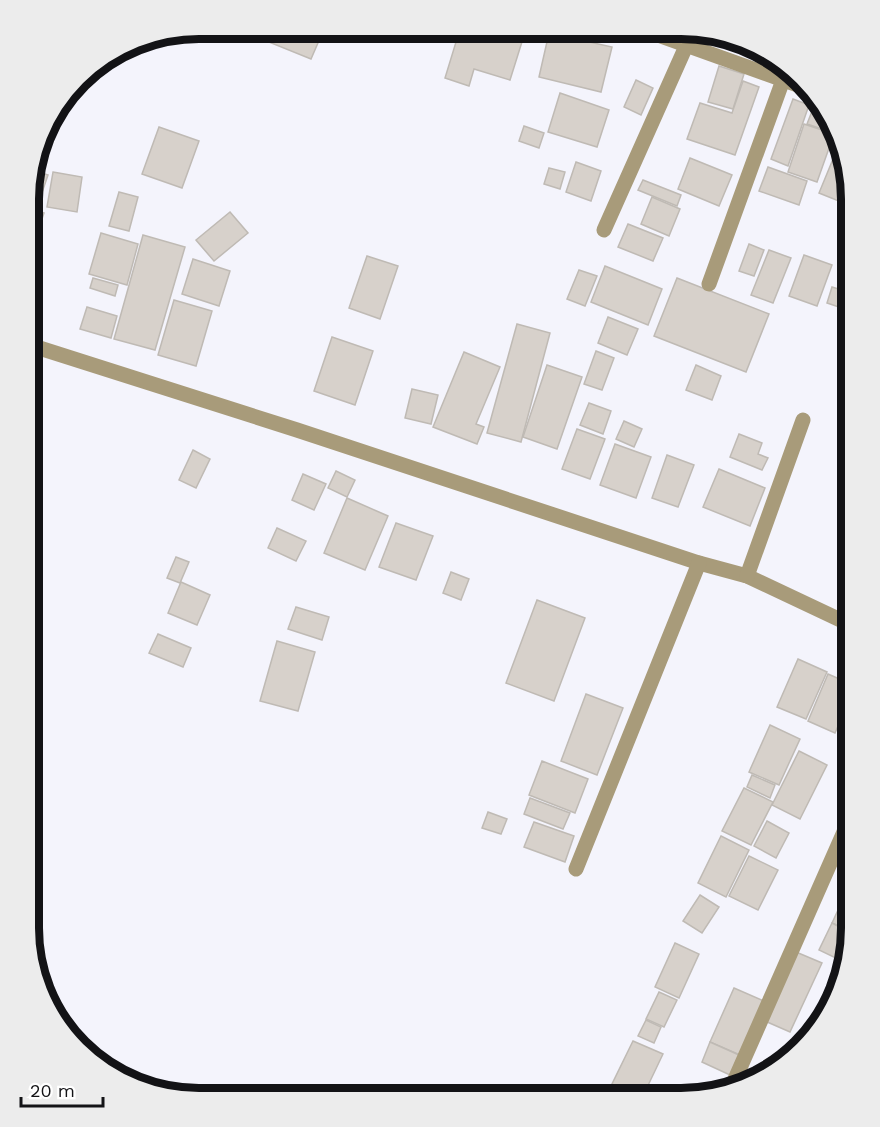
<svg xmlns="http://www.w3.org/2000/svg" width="880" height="1127" font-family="'Work Sans',sans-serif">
<rect width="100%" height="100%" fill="#f4f4fc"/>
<g fill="#d7d1cb" stroke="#bfbab4" stroke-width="1.5">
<path d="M257,29H324L311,59L254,36Z"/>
<path d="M460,29H526L510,80L474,69L469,86L445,78Z"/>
<path d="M549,33L612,47L601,92L539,77Z"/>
<path d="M719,66L744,74L733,109L708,102Z"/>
<path d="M636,80L653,88L641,115L624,107Z"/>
<path d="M743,81L759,87L735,155L687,139L700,103L732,113Z"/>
<path d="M560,93L609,110L597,147L548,132Z"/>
<path d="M793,99L809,105L788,166L771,159Z"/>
<path d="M814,106L829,114L834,133L807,124Z"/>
<path d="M804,124L834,134L817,182L788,172Z"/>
<path d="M524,126L544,133L539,148L519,141Z"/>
<path d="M159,127L199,141L182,188L142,174Z"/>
<path d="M838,147L851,199V206L819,193Z"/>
<path d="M690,158L732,175L719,206L678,189Z"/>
<path d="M576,162L601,171L591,201L566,192Z"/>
<path d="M768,167L807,181L799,205L759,191Z"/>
<path d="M549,168L565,172L560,189L544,184Z"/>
<path d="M32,170L48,175L37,207L30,205Z"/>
<path d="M53,172L82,177L77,212L47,207Z"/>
<path d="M643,180L681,195L677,206L638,190Z"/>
<path d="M119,192L138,197L129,231L109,226Z"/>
<path d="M652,197L680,209L669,236L641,224Z"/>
<path d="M30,208L44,213L32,248H30Z"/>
<path d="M230,212L248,233L214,261L196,240Z"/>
<path d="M851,215V239L844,237Z"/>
<path d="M628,224L663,238L653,261L618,247Z"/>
<path d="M101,233L138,244L127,285L89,274Z"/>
<path d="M143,235L185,247L155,350L114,339Z"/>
<path d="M749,244L764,250L754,276L739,271Z"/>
<path d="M769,250L791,258L773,303L751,295Z"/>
<path d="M804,255L832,265L817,306L789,296Z"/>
<path d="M367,256L398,266L380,319L349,308Z"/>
<path d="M193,259L230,271L219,306L182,294Z"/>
<path d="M605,266L662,289L648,325L591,302Z"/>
<path d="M579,270L597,276L585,306L567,299Z"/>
<path d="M93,278L118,285L115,296L90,288Z"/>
<path d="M677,278L769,314L746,372L654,336Z"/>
<path d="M832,287L845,291L839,307L827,303Z"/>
<path d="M174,300L212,311L196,366L158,355Z"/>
<path d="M87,307L117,316L111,338L80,329Z"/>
<path d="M608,317L638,329L627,355L598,343Z"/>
<path d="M517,324L550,333L521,442L487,433Z"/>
<path d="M332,337L373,351L355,405L314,391Z"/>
<path d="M596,351L614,358L602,390L584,384Z"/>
<path d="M464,352L500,367L476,424L484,427L477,444L433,427Z"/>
<path d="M547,365L582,377L557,449L523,437Z"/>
<path d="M696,365L721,376L712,400L686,390Z"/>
<path d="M412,389L438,395L431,424L405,418Z"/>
<path d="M589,403L611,411L603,434L580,425Z"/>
<path d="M624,421L642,429L634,447L616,439Z"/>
<path d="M577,429L605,439L590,479L562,469Z"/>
<path d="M739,434L762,443L758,454L768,458L762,470L730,457Z"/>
<path d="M615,444L651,457L636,498L600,485Z"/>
<path d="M193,450L210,459L196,488L179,480Z"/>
<path d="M667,455L694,465L678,507L652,498Z"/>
<path d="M719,469L765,488L750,526L703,507Z"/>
<path d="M336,471L355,480L347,497L328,488Z"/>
<path d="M303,474L326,484L314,510L292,500Z"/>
<path d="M347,498L388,516L365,570L324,553Z"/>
<path d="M396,523L433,536L416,580L379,567Z"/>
<path d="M277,528L306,541L296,561L268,548Z"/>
<path d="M176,557L189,562L180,583L167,578Z"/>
<path d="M451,572L469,579L461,600L443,593Z"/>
<path d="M181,582L210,595L197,625L168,613Z"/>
<path d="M537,600L585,618L554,701L506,683Z"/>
<path d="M296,607L329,617L322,640L288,629Z"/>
<path d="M158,634L191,648L183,667L149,653Z"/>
<path d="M277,641L315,652L298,711L260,701Z"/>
<path d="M798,659L827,672L806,719L777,707Z"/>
<path d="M828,674L851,684V696L835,733L808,721Z"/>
<path d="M586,694L623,708L597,775L561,761Z"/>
<path d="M770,725L800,739L779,785L749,772Z"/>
<path d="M799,751L827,765L800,819L772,805Z"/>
<path d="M542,761L588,779L575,813L529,795Z"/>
<path d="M752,775L775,785L770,798L747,787Z"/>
<path d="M744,788L773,802L751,845L722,831Z"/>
<path d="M530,798L570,813L563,829L524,814Z"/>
<path d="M488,812L507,819L501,834L482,828Z"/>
<path d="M767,821L789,833L776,858L754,846Z"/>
<path d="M534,822L574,836L565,862L524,847Z"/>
<path d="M721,836L749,850L726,897L698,883Z"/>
<path d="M749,856L778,870L758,910L729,896Z"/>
<path d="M700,895L719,907L702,933L683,921Z"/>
<path d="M845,895L851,897V931L832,923Z"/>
<path d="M832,923L851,933L844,962L819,950Z"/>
<path d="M675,943L699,954L679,998L655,987Z"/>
<path d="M796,952L822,963L790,1032L765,1021Z"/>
<path d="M734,988L764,1001L740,1055L710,1042Z"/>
<path d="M659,992L677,1000L664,1027L646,1019Z"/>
<path d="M646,1020L661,1027L654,1043L638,1036Z"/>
<path d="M633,1041L663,1054L642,1098L612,1084Z"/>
<path d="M710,1042L739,1055L730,1075L702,1062Z"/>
<path d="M613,1087L631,1096V1098H608Z"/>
</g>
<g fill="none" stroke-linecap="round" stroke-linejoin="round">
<g stroke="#a89b7a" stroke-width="15">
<path d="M442,29H444"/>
<path d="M644,30L803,87"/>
<path d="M604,230L687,44"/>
<path d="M709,284L783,80"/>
<path d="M30,345L297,430L699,563L747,576L851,625"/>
<path d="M747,576L803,420"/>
<path d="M576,869L699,563"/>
<path d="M732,1086L851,816"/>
</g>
</g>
<path d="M0 0H880V1127H0ZM199 39H681A160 160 0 0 1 841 199V928A160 160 0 0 1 681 1088H199A160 160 0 0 1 39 928V199A160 160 0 0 1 199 39Z" fill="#ececec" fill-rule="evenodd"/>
<path fill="none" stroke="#131316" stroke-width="8" d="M199 39H681A160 160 0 0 1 841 199V928A160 160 0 0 1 681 1088H199A160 160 0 0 1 39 928V199A160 160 0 0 1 199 39Z"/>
<path d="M21 1097v9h82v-9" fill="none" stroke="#131316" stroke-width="3"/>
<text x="30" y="1097" font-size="18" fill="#131316" stroke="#ffffff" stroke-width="4.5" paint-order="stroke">20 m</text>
</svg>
